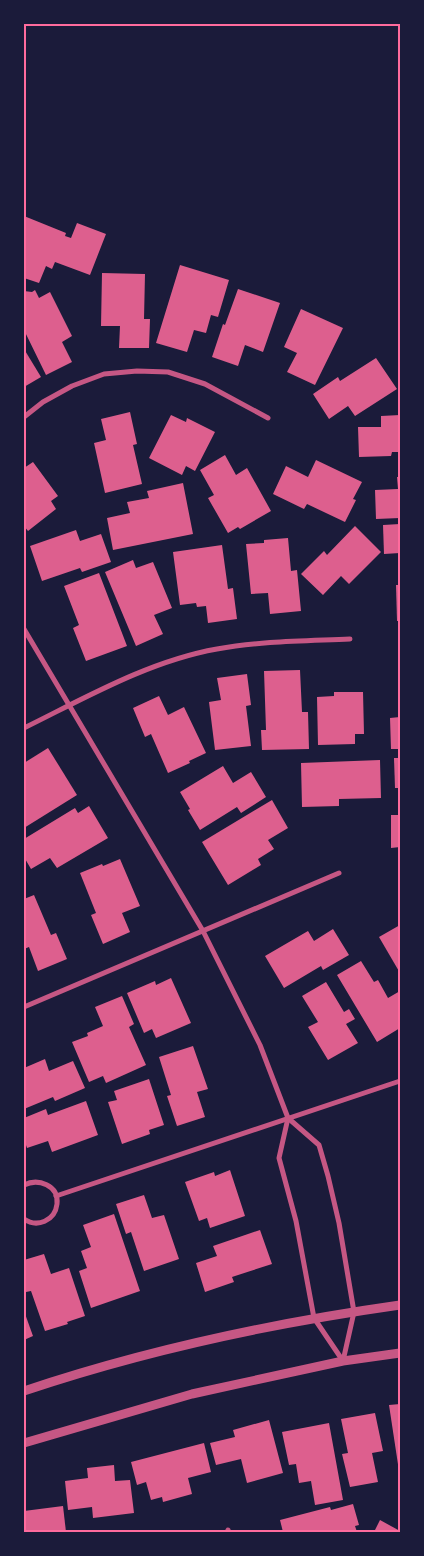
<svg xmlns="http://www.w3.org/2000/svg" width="424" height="1556" font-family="'Times New Roman',serif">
<rect width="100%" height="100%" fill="#1b1b3a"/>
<g fill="#dd5f8e">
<path d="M24,216L66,233L65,236L71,238L77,223L106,234L90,275L55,262L52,269L46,266L39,283L24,278Z"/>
<path d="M180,265L229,280L218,317L211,315L206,333L194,330L187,352L156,343Z"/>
<path d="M102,273L145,274L144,319H150L149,348H119L120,326H101Z"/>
<path d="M238,289L280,303L263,352L245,345L238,366L212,357L223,324L225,325Z"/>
<path d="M35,290L39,298L50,292L72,336L62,342L72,362L46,375L24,330V291L32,292Z"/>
<path d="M301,309L343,328L315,385L287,372L297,353L284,347Z"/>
<path d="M24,349L41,377L24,387Z"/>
<path d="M376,358L397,389L355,416L348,406L329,419L313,394L338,377L340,381Z"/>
<path d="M130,412L137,444L133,445L142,484L105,493L94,443L106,440L101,419Z"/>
<path d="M171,415L186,422L187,418L215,432L195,471L186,466L182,475L149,458Z"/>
<path d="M400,415V452H392L391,456L359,457L358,427H381V416Z"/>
<path d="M225,455L236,475L247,468L271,511L240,529L238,527L228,533L208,498L214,495L200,470Z"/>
<path d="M316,460L362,482L353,499L356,500L345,522L307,504L304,509L273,494L286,466L308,477Z"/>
<path d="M33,462L58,496L51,501L56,509L28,531L24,526V468Z"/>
<path d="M397,477H400V518L376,519L375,490L398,489Z"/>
<path d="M183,483L193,534L113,550L107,518L130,513L127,502L149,498L147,491Z"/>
<path d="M400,524V553L384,554L383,525Z"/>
<path d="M355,526L381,552L349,584L341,576L323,595L301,574L324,551L327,555Z"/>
<path d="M76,530L80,541L101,534L111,562L82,572L80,568L42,581L30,546Z"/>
<path d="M288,538L291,571L297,570L301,611L270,614L268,593L251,594L246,544L264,543V540Z"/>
<path d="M222,545L228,589L233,588L237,619L208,623L206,606L197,607L196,603L180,605L173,552Z"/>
<path d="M133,560L136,568L153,562L172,608L154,615L163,634L136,646L105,572Z"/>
<path d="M99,573L127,646L86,661L73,628L79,625L64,586Z"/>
<path d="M396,585H400V621H397Z"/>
<path d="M300,670L302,712H308L309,749L262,750L261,730H266L264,671Z"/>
<path d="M247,674L251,705L246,706L251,746L215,750L209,702L221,700L217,678Z"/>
<path d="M334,692H363L364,734H355V744L318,745L317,697L334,696Z"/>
<path d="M159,696L168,715L184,707L206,753L189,761L190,763L168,773L151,734L145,737L133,708Z"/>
<path d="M400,717V749H391L390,718Z"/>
<path d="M48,748L77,795L24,828V763Z"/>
<path d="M394,758H400V788H395Z"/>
<path d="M380,760L381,798L339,799V806L302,807L301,763Z"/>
<path d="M223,766L233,783L251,772L266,797L241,813L237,807L200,830L188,810L190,809L180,792Z"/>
<path d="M272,800L288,828L268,840L274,849L258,859L261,865L228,885L202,842Z"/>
<path d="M89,806L108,838L57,868L50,858L31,869L24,857V839L75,808L78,813Z"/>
<path d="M391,815H400V847L391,848Z"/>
<path d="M120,859L140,906L122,913L130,932L103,944L91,915L96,913L80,873L102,864L103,866Z"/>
<path d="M34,895L51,935L56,933L67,959L38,971L29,947L24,949V899Z"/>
<path d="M400,925V973L379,937Z"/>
<path d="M333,929L349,955L323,970L321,966L284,988L265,956L308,931L314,941Z"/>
<path d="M361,961L374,982L378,980L388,998L400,991V1028L377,1042L337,975Z"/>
<path d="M171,978L191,1023L156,1038L152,1029L144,1033L127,993L155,981L156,985Z"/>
<path d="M326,982L344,1012L349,1009L355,1019L346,1024L358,1043L328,1060L308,1027L318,1022L302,996Z"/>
<path d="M122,996L134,1024L129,1027L146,1065L106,1083L103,1076L89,1082L72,1042L88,1036L87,1033L103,1026L95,1007Z"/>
<path d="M193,1046L208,1089L197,1092L205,1117L177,1126L167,1096L171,1095L159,1057Z"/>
<path d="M45,1059L49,1071L73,1061L85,1088L55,1101L53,1097L24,1109V1068Z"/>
<path d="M149,1079L164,1125L149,1130L150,1134L122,1144L108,1102L117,1100L114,1091Z"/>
<path d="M86,1101L98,1135L52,1152L48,1141L27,1148L24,1139V1118L46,1109L48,1115Z"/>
<path d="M230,1170L245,1216L210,1228L207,1218L199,1221L185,1182L214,1172L215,1176Z"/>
<path d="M144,1195L152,1218L164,1215L179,1259L144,1271L131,1232L126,1234L116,1204Z"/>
<path d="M114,1214L140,1291L91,1308L79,1271L87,1268L81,1251L91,1247L83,1225Z"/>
<path d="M260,1230L272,1264L232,1277L234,1282L205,1292L196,1263L217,1256L213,1246Z"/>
<path d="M44,1254L51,1274L69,1268L85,1316L67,1322L68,1324L45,1331L31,1291L26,1292L24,1285V1260Z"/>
<path d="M24,1311L33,1336L24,1340Z"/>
<path d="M400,1404V1471H399L389,1405Z"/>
<path d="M375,1413L383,1451L372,1453L378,1482L350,1487L342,1454L348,1453L341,1419Z"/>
<path d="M269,1420L283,1473L247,1483L241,1459L216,1465L210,1443L235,1437L233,1430Z"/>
<path d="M329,1423L343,1500L315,1505L311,1481L299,1483L296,1464L289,1465L282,1432Z"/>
<path d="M204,1443L211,1472L188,1478L192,1494L163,1502L162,1497L151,1500L146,1482L137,1485L131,1462Z"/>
<path d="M114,1465L115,1481L130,1480L134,1513L93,1518L92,1507L68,1510L65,1481L88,1478L87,1468Z"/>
<path d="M353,1504L359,1525L355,1526L357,1532H283L280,1520L330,1507L331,1510Z"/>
<path d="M63,1506L66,1532H24V1511Z"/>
<path d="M380,1520L400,1531V1532H374Z"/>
</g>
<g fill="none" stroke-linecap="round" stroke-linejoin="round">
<g stroke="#c65784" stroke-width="5">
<path d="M24,417L43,402L72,386L104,374L137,371L168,372L205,384L268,418"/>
<path d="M24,629L203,931L260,1045L288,1118L319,1145L328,1176L339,1223L354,1312L343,1361"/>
<path d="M24,728C85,698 149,661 217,649C261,641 305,641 350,639"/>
<path d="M24,1007L339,873"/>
<path d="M288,1118L279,1158L296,1221L314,1318L343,1361"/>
<path d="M24,1185C38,1178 59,1185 57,1204C55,1221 37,1228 24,1219"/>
<path d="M56,1196L400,1081"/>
<path d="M227,1532L228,1530"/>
</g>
<g stroke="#c65784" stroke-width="9">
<path d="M24,1391C146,1350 273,1323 400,1305"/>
<path d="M24,1443L192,1394L343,1361L400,1353"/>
</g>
</g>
<rect width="424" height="1556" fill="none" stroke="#1b1b3a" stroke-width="50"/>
<rect x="25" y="25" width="374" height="1506" fill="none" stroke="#ff6b9d" stroke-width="2"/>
</svg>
